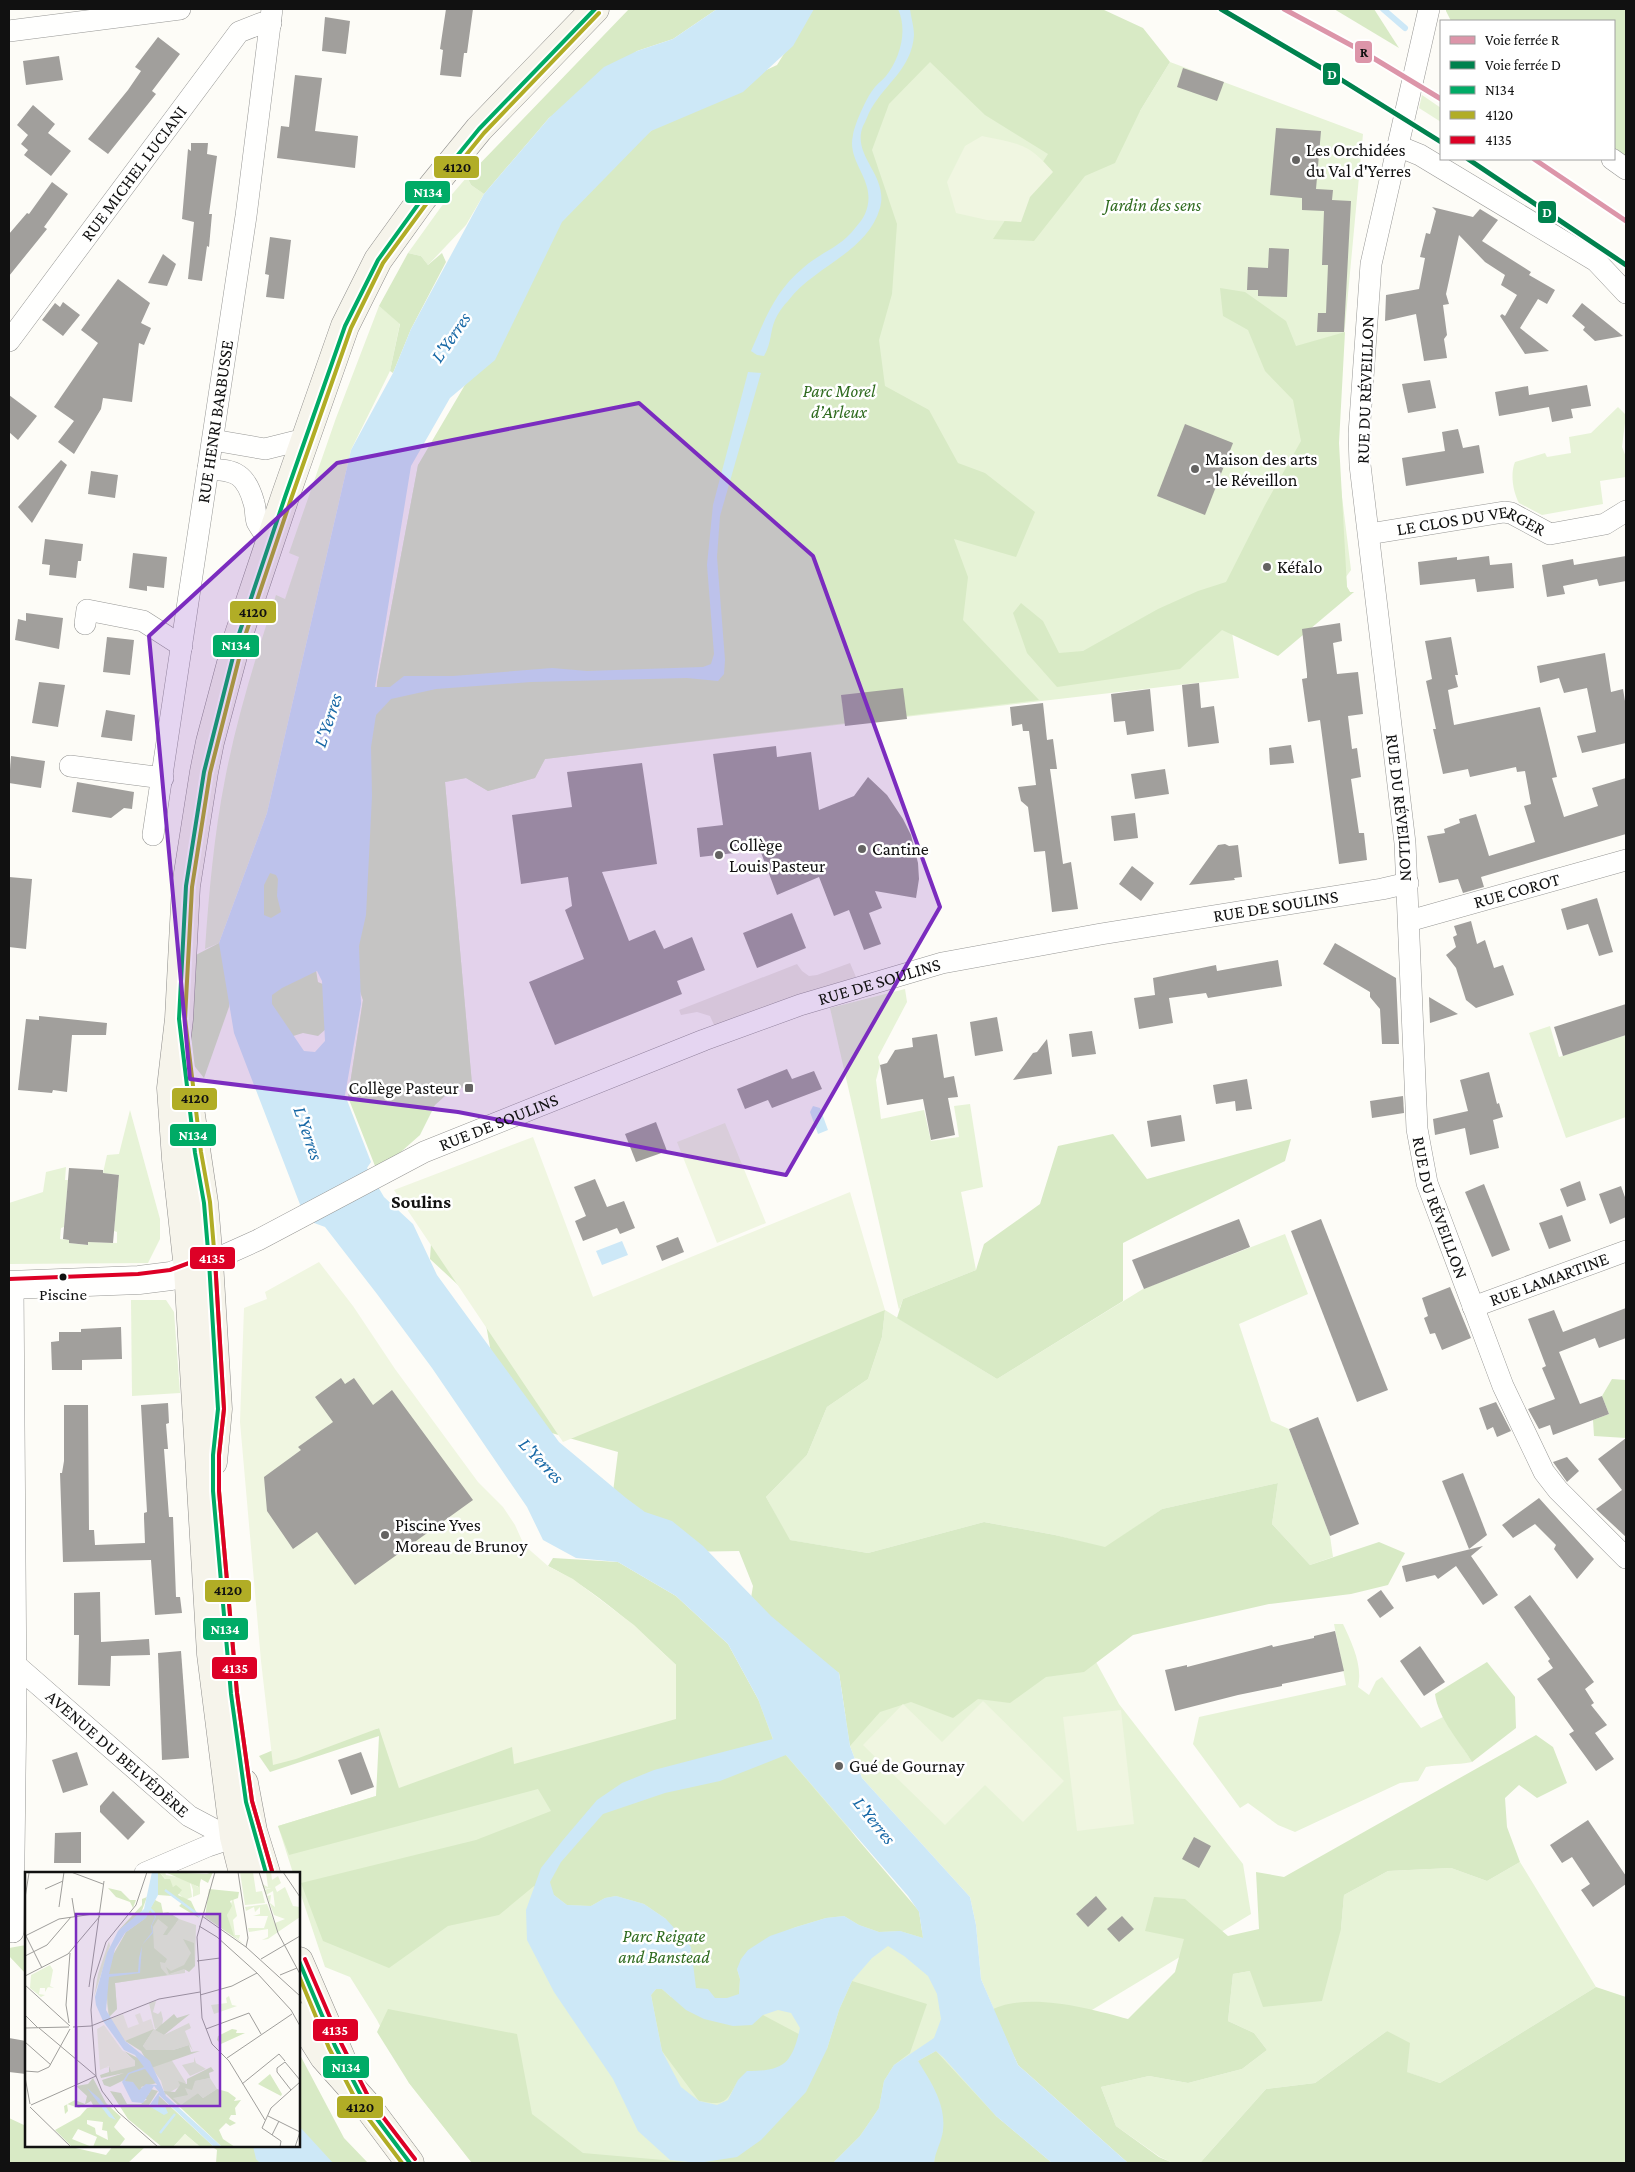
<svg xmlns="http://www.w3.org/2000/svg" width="1635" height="2172" font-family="'Crimson Pro',serif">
<rect width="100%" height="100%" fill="#fdfcf7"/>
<g fill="#e7f3d7">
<path d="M811,29L1140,111L1170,62L1363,134L1342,358L1337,456L1351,570L1346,577L1347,587L1350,592H1354L1232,632L1239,678L545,759L535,778L488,791L466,778L445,782L472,1084L440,1096L348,1097L363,1000L347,953L376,715L377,683L418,465Z"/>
<path d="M1422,95L1441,108V122L1419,108Z"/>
<path d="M467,177L471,185L484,194L466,225L428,265L421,256L408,253L441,207Z"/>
<path d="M379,306L400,323L390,371L351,450L267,813L219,943L205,949C209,892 214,835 225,779C237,717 256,656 276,595L285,599L299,557L289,553L336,418Z"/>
<path d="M1618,407L1626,415L1622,447L1626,457V477L1600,481L1603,504L1542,515L1519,503C1513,492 1510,474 1515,462L1545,453L1547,457L1571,453L1569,437L1591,433Z"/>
<path d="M905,989L907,1002L878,1057L880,1065L876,1080L881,1119L924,1110L931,1141L959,1137L954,1106L970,1104L983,1187L961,1192L976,1270L903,1299L899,1310L830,1008Z"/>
<path d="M1550,1026L1559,1057L1626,1035V1117L1566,1138L1529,1033Z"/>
<path d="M130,1110L160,1219V1239L148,1263L9,1264V1203L43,1192L46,1172L66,1167L65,1180H68L64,1227L61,1228L60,1239L69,1240V1243L87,1245L88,1242L117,1243V1232L114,1231L119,1175L103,1173L107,1155L119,1154Z"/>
<path d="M1285,1234L1308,1294L1239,1324L1271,1421L1289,1429L1330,1536L1333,1557L1310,1565L1272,1524L1278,1483L1162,1509L1105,1548L1055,1535L984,1522L868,1553L789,1540L766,1497L807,1455L827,1407L868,1379L882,1337L885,1310L997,1379L1143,1289Z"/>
<path d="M166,1300L174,1312L180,1393L132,1396L131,1300Z"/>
<path d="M1334,1624H1343C1352,1643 1363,1666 1358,1687L1369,1695L1376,1681L1382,1677L1421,1728L1443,1717L1472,1762C1457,1765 1441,1764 1426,1767L1418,1781L1400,1783L1295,1832L1278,1825L1248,1803L1240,1808L1193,1744L1199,1717L1346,1685Z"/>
<path d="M1084,1640L1119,1704L1243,1864L1251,1914L1014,2057L981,1979L976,1925L970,1897L862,1778L850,1746L845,1716Z"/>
<path d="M758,1699L927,1938L996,2116L1052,2163H472L409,2083L377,2020L350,1977L325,1967L299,1889V1873H293L278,1826L376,1796Z"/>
<path d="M1520,1862L1596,1987L1440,2083L1406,2072L1387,2031L1315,2083L1266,2089L1200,2163H1173L1160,2157L1116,2126L1101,2087L1149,2076L1188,2083L1242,2069L1267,2050L1254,2033L1228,2021L1233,1974L1250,1971L1341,1929L1344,1895L1388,1871L1451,1868L1487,1881Z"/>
</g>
<g fill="#d8eac5">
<path d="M629,9H717L673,39L637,51L549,118L484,194L471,185L467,177Z"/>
<path d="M812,9H1102L1143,28L1170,62L1140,111L1115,163L1085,176L1034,241L993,239L1048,154L985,115L930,62L889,104L872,150L897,224L892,294L879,340L885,386L929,410L958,463L985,473L1035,512L1016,557L954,539L968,577L963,620L1039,700L545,759L535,778L488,791L466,778L445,782L472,1084L454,1088L435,1105L420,1135L394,1158L375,1166L348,1097L363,1000L347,953L342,781L376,715L377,683L418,465L571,204L666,117L777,65Z"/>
<path d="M1334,9H1374L1399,48Z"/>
<path d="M1446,9H1626V158L1614,149V21H1451L1446,11Z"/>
<path d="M408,253L421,256L428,265L442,253L446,262L411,329L393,373L390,371L400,324L379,306Z"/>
<path d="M1220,288L1245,292L1286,321L1296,346L1345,332L1339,443L1347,587L1350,592H1354L1278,656L1222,630L1180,669L1057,687L1027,653L1013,613L1021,603L1043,621L1059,653L1083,651L1158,609L1198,591L1226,582L1265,505L1301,441L1293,400L1265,371L1248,330L1223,316Z"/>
<path d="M276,860L283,915L264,928L257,879Z"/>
<path d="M219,943L234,960L229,1007L204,1078L188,1058L192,957Z"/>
<path d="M316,970L318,982L325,985L326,1029L318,1036L303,1033L290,1037L258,993Z"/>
<path d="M1113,1134L1147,1179L1291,1139L1285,1161L1123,1243V1301L997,1379L897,1318L903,1299L976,1270L984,1244L1040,1204L1058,1146Z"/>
<path d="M432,1228L545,1295L792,1320L885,1310L882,1337L868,1379L827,1407L807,1455L766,1497L790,1540L868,1553L984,1522L1055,1535L1105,1547L1162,1509L1278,1483L1272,1524L1310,1565L1379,1542L1405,1553L1388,1585L1351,1594L1269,1604L1133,1635L1084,1672L1046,1677L1010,1703L978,1699L953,1718L911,1702L880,1712L850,1746L839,1673L748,1616L753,1586L739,1551L682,1552L612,1500L618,1452L520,1424L498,1392L483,1308L430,1259Z"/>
<path d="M1612,1379L1626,1380V1438L1594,1436L1593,1420L1609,1414L1602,1396Z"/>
<path d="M553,1558L618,1562L676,1596L728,1644L758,1699L773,1740L919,1911L923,1938L900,1931L879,1932L859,1925L844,1916L826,1918L796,1927L768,1938L737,1969L740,1979L739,1995L763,2015L827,2049L839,2010L852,1981L927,2004L910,2053L894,2065L884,2081L879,2108L860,2136L833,2163H472L409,2083L377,2032L388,2009L517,2034L532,2114L583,2153L698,2163L738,2080C726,2103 725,2106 699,2101L662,2051L651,1995L656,1989H662L671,1997L666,1919L644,1904L616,1896L605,1898L591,1906L567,1905L554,1895L534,1886L499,1915L448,1926L389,1968L323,1941L301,1883L476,1840L551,1811L538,1789L289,1855L278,1826L376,1796L379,1736L270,1772L259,1756L271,1751L676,1665C637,1628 597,1591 548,1566Z"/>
<path d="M1487,1662L1515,1697L1516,1728L1472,1762C1460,1742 1438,1718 1435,1694Z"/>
<path d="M1536,1735L1553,1747L1567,1783L1537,1798L1519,1785L1505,1798L1507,1827L1520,1862L1487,1881L1451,1868L1388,1871L1344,1895L1341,1929L1322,2001L1263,2007L1250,1971L1233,1974L1228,2021L1254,2033L1267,2050L1242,2069L1188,2083L1149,2076L1101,2087L1116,2126L1159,2157L1173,2163H1128L1018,2065L993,2009C1030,1992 1091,2009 1128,2019L1175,1972L1184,1939L1145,1931L1154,1897L1185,1899L1228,1936L1259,1929L1256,1872L1284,1877Z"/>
<path d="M26,1945V1974L9,1956V1948Z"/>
<path d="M1596,1987L1626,1997V2163H1200L1266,2089L1315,2083L1387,2031L1410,2043L1407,2072L1440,2083Z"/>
<path d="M936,2051L996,2116L1052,2163H934L935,2153L943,2130L918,2061Z"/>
<path d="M299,2053L344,2138L368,2163H216L217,2150L211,2146H299Z"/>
<path d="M9,2118L26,2126V2146H67L106,2155L113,2146H146L128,2163H9Z"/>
</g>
<g fill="#f0f6e1">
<path d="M982,136C1018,144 1028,142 1053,172L1030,197L1021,222L987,220L956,213L947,182L965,146Z"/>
<path d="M725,1123L766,1223L717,1243L677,1142Z"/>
<path d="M533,1137L593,1297L850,1192L885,1310L563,1442L394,1190Z"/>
<path d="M319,1262L353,1306L395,1369L478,1482L503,1507L515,1525L524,1545L548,1566L573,1579L634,1625L676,1665V1719L514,1764L512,1747L399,1788L379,1728L296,1759L273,1765L261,1661L240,1422L244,1308L267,1299L265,1292Z"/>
<path d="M983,1701L1064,1781L1023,1822L985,1785L945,1825L863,1745L903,1704L942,1742Z"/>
<path d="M1121,1710L1134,1824L1077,1831L1063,1717Z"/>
</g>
<path fill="#edebe2" d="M850,963L856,977L827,986L720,1028L714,1025L710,1016L697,1012L681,1015L679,1010L797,964L802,971L809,976L817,975Z"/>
<g fill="#cde8f7" fill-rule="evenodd">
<path d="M717,9H814L793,46L743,92L651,131L562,222L495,360L450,398L411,466L375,687H390L404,676H453L552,668L587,671L703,667L711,664L714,654L707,565L713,505L748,372L761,373L720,516L717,557L725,660L724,674L718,681L687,678L531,682L436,689L391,699L376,715L371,747L372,796L366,915L359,946L361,1004L345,1095L371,1162L367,1168L384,1197L413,1224L437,1275L559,1442L626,1498L645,1512L672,1521L703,1546L771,1616L839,1673L850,1746L862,1778L970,1897L976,1925L981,1979L1018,2065L1128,2163H1052L996,2116L943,2057L936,2051L918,2061C931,2082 946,2104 943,2130C942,2141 935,2152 934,2163H833L860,2136L879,2108L884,2081L894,2065L934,2038L941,2019L937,1994L928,1976L904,1956L888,1946L872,1958L852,1981L839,2010L827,2049L806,2092L761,2140L737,2157L698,2163L670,2160L638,2131L613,2079L554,1992L527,1940L526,1910L541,1868L563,1840L597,1800L622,1783L654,1770L773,1739L758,1699L728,1644L676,1596L618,1562L576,1558L543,1540L527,1507L432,1368L377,1294L325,1227L306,1220L234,1033L219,943L267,813L351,450L393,373L411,329L484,194L549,118L604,67L637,51L673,39ZM270,873L276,875L278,879L277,896L281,912L271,918L264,915V885ZM317,971L322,981L325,1041L315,1052L304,1051L272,1004V995L282,988ZM786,1755L908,1896L919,1912L923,1938L900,1931L879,1932L859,1925L844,1916L826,1918L796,1927L770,1936L748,1950L741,1959L737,1969L740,1979L739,1994L727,1998H715L708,1989L696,1988L691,1947L666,1919L644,1904L616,1896L605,1898L591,1906L567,1905L554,1895L550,1882L561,1862L603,1814L665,1793L720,1781ZM656,1989H662L686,2010L704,2019L733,2026L752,2025L763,2015L778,2010L791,2013L800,2028C792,2064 784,2071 747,2071L738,2080L728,2100L717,2105L699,2101L681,2087L662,2051L651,1995Z"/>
<path d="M898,9H910C911,17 914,27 914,35C912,68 886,83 871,109C868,114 866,121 863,126C851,156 889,175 880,208C867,253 814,266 788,301C783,306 778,313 775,320C770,331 772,342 764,356L757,355L751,351C765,319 775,291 803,268C822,251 839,249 856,227C859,223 863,219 865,214C879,181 846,164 853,135C855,123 867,96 875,87C878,83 883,80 886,76C900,58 908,31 898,9Z"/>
<path d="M813,1106L820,1108L828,1130L818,1134L810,1112Z"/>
<path d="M622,1241L628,1255L602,1265L596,1251Z"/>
<path d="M299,2126L333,2163H260L256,2159L253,2146H299Z"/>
</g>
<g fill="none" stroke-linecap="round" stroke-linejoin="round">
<path stroke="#cde8f7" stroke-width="6" d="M1383,9L1405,28"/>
</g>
<g fill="#a19f9c">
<path d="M446,9H473L467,53H464L461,77L440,75L443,50L440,49Z"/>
<path d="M325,17L350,21L346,54L322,51Z"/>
<path d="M158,37L180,54L152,91L156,94L108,154L88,139L128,90L141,71L135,67Z"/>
<path d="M59,56L63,80L26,85L23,61Z"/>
<path d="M1183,68L1224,82L1217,101L1177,87Z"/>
<path d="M295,75L322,78L315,131L358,136L355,168L277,158L281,126L289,127Z"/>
<path d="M33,105L55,124L48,133L71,151L51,176L24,155L28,150L21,144L28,135L17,125Z"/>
<path d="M1276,128L1321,131L1316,189L1333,190L1332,200L1351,201L1344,332H1317L1318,313H1326L1328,265H1322L1324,211L1302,210V198L1270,195Z"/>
<path d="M191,143H208L207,154L217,156L209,214H212L209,247L207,246L202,281L188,279L194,222L182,219L188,149L191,151Z"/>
<path d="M52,182L68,194L44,227L47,229L9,276V234L27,213L29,214Z"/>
<path d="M1432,207L1473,217L1480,209L1498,220L1482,241L1531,272L1529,275L1555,290L1547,304L1538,299L1520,328L1549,351L1525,354L1500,316L1502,314L1505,316L1517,295L1501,285L1505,275L1485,262L1459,235L1446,294L1449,304L1443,305L1447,335L1444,339L1447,358L1424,361L1416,314L1385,321L1386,295L1419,289L1425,258L1420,257L1426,233L1430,234L1436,211Z"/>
<path d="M270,237L291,240L284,299L266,297L269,275L265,274Z"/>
<path d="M1269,248L1289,249L1287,297L1258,296V290H1247L1248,267L1268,268Z"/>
<path d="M163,254L176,264L167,286L148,283Z"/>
<path d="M118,279L150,303L141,323L151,328L144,345L139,343L132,402L103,398L101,409L74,454L58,442L74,421L54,407L98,343L81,330Z"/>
<path d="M63,302L80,315L63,336L42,320L55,303L60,307Z"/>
<path d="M1582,303L1623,336L1595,341L1583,330L1585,327L1572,316Z"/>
<path d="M1430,380L1436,408L1408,413L1402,384Z"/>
<path d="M1587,385L1591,406L1571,409L1573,418L1552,422L1549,407L1499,416L1495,392L1528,386L1529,395Z"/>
<path d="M9,395L37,416L18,440L9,432Z"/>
<path d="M1185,424L1233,443L1205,515L1157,496Z"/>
<path d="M1458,429L1463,448L1479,445L1484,473L1406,486L1402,458L1445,451L1442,432Z"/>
<path d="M61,460L67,465L32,523L18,507Z"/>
<path d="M91,471L118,475L115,498L88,494Z"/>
<path d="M45,539L83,544L81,561H78L76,578L49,575L50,565L42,564Z"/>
<path d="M133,553L167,557L164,588L147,586V591L129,588Z"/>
<path d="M1489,556L1490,565L1512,563L1514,588L1477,592L1475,579L1420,585L1418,562L1457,557V560Z"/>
<path d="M1626,556V581L1599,586L1597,579L1563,586L1565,594L1547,597L1542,565L1573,559L1574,565Z"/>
<path d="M26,613L63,618L59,649L15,640L18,619L26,621Z"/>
<path d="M1340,623L1342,641L1333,643L1337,674L1358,672L1363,714L1348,716L1352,749L1357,748L1361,777L1351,779L1359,833H1364L1367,860L1339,864L1320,720L1308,722L1302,679L1307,678V674L1302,629Z"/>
<path d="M107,637L134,640L130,675L103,672Z"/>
<path d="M1451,637L1458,675H1455L1458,687L1448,690L1454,725L1540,707L1557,777L1552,778L1564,817L1598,806L1592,788L1626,778V834L1481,877L1484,887L1463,893L1458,879L1439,883L1427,836L1445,833L1444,829L1460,823L1459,819L1476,814L1489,856L1535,842L1524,806L1531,804L1525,771L1517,772L1516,767L1470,777L1468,769L1443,774L1433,729H1436L1426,681L1432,679L1425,641Z"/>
<path d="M1605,653L1611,692L1623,689L1626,707V743L1582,753L1577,736L1596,732L1587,688L1564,693L1559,678L1540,683L1537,666Z"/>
<path d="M39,682L65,685L58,727L32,723Z"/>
<path d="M1199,683L1201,708L1214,706L1219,743L1188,747L1182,685Z"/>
<path d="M903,688L907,719L845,726L841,695Z"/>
<path d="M1150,689L1154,731L1127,735L1125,721L1114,722L1111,694Z"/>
<path d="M1043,703L1047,740L1053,739L1057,769H1050L1063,864L1071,862L1078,909L1052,912L1045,851L1034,852L1028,807L1021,801L1018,787L1036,785L1029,731H1023L1022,724L1012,726L1010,707Z"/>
<path d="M106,710L135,715L132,741L101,737Z"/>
<path d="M1291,745L1294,763L1270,765L1269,748Z"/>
<path d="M776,746L777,757L811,752L819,810L854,796L868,777L887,795L903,819L911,835L918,863L919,879L916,898L875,891L882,908L869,913L881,944L864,950L849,910L834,916L819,877L777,895L760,850L700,857L697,828L723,825L713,754Z"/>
<path d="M11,756L45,761L41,788L9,783Z"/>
<path d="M642,763L657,864L602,872L629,941L655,930L664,949L692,937L705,970L677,981L682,994L555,1045L529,982L584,959L565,910L572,906L568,877L521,884L512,815L572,807L567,772Z"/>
<path d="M1165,769L1169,794L1135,799L1131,774Z"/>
<path d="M77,782L134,792L132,809L124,808L111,818L72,812Z"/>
<path d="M1135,813L1138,838L1114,841L1111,816Z"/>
<path d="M1225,844L1229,846L1238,845L1242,877L1234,878L1235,880L1189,885L1218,845Z"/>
<path d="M1132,866L1154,883L1141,901L1119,884Z"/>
<path d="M9,877L32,879L26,949L9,947Z"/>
<path d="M1597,898L1613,952L1599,956L1588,924L1567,930L1561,909Z"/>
<path d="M792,913L806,948L757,968L743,933Z"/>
<path d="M1471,921L1477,944L1485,940L1494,968L1503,965L1514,995L1476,1008L1466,1000L1456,968L1446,955L1456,947L1453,937L1457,935L1454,926Z"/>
<path d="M1335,943L1396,978L1399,1044H1382L1380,1009L1370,997V992L1323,964Z"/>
<path d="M1278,960L1282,986L1208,998L1206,993L1169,998L1173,1023L1139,1029L1134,998L1155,995L1153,978L1216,965L1217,971Z"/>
<path d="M1429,997L1458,1014L1430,1023Z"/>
<path d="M1626,1004V1035L1563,1056L1554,1027Z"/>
<path d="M39,1016L107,1023L106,1035H72L67,1092L53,1090L52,1093L18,1090L26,1019L39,1020Z"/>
<path d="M997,1017L1003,1051L975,1056L970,1022Z"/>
<path d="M1092,1031L1096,1054L1072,1057L1069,1034Z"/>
<path d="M937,1034L944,1078L954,1076L958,1097L948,1098L955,1135L931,1140L923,1099L887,1105L880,1065L887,1063L895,1050L913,1047L912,1038Z"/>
<path d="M1047,1039L1052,1074L1013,1080L1033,1053L1037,1052Z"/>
<path d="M787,1069L792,1079L814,1071L822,1089L772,1108L768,1100L745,1109L737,1089Z"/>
<path d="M1489,1072L1497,1104L1499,1103L1503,1117L1493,1120L1499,1148L1470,1155L1465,1128L1435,1135L1433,1119L1468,1111L1460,1080Z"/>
<path d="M1247,1079L1252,1109L1236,1111L1235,1101L1216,1104L1213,1085Z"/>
<path d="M1403,1096L1404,1113L1372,1118L1370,1101Z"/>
<path d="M1181,1115L1185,1141L1151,1147L1147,1121Z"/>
<path d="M656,1122L667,1151L636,1162L625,1134Z"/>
<path d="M69,1168L103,1170V1173L119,1175L113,1243L88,1242V1245L69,1243V1240L63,1239Z"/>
<path d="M595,1179L607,1207L624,1201L635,1228L620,1234L617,1228L583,1241L575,1221L586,1216L574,1187Z"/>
<path d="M1580,1181L1586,1200L1567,1207L1560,1189Z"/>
<path d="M1484,1184L1510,1250L1492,1257L1465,1192Z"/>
<path d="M1621,1186L1626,1200V1217L1610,1224L1599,1194Z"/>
<path d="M1562,1215L1571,1241L1549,1249L1539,1223Z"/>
<path d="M1239,1219L1250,1247L1144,1289L1132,1260Z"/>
<path d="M1321,1219L1388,1390L1357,1402L1291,1231Z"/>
<path d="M678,1237L684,1252L662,1261L656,1246Z"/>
<path d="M1450,1287L1471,1338L1442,1350L1435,1333L1430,1334L1424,1318L1428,1316L1422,1298Z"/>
<path d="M1626,1308V1338L1599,1348L1595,1338L1559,1352L1580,1404L1602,1396L1609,1414L1553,1435L1550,1425L1539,1429L1528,1409L1555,1399L1542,1368L1546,1366L1528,1319L1554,1310L1563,1332Z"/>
<path d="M121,1327L122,1359L82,1360V1370H52L51,1342L59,1341V1332H81V1329Z"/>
<path d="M341,1378L345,1384L354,1378L373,1405L392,1390L473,1500L355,1585L317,1532L293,1549L267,1511L264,1477L301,1450L298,1447L333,1422L315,1397Z"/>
<path d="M1496,1402L1511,1431L1497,1437L1493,1427L1487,1430L1479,1408Z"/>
<path d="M168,1403L169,1423L166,1424L168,1449H164L169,1517H173L176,1597H180L182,1613L155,1615L151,1560L63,1562L60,1473H62L64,1461V1405H88L89,1530H94L95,1545L145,1543L144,1518V1513L147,1512L141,1405Z"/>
<path d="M1318,1417L1359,1524L1330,1536L1289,1429Z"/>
<path d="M1626,1438V1537L1596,1509L1622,1490L1598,1459Z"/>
<path d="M1567,1457L1579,1471L1567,1482L1553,1462Z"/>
<path d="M1463,1473L1487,1535L1469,1549L1442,1481Z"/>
<path d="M1539,1498L1594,1559L1577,1579L1554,1549L1556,1545L1535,1524L1513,1538L1502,1525Z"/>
<path d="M1483,1546L1471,1556L1498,1595L1483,1605L1456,1566L1438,1579L1435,1575L1406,1582L1402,1566Z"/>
<path d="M1381,1590L1394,1608L1380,1618L1367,1600Z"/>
<path d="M100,1592L101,1642L149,1639L150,1655L111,1656L110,1686L78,1685L79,1635H74V1593Z"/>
<path d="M1530,1595L1594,1682L1585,1689L1594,1703L1591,1705L1607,1725L1595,1733L1614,1759L1596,1771L1569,1734L1574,1731L1537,1679L1553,1668L1548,1661L1550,1659L1514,1607Z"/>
<path d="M1335,1631L1344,1671L1282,1684V1686L1238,1695L1175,1711L1165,1670L1187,1665V1667L1261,1648L1272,1645L1273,1647L1314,1638V1636Z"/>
<path d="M1420,1646L1445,1682L1424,1696L1400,1661Z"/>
<path d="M181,1651L189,1758L162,1760L158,1653Z"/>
<path d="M77,1752L88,1785L63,1793L52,1760Z"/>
<path d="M361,1752L374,1787L351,1795L338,1760Z"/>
<path d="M113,1791L145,1822L128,1840L100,1812V1806Z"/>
<path d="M1588,1820L1626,1876V1884L1593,1907L1581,1890L1590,1884L1572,1857L1562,1863L1550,1845Z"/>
<path d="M81,1832V1863H54L55,1833Z"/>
<path d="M1194,1837L1211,1846L1199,1868L1182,1859Z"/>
<path d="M1096,1896L1107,1909L1088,1927L1076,1914Z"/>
<path d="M1122,1916L1134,1929L1119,1942L1107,1929Z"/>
<path d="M9,2038L26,2041V2074L9,2072Z"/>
</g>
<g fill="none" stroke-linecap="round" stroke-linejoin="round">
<g stroke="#979795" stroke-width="22">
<g id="minor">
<path id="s1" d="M1429,9L1371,264L1359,434L1360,465L1405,843L1417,1129L1427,1183L1503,1386L1544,1472L1558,1490L1626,1558"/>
<path d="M9,31L180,9"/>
<path d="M1398,146L1420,155L1596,261L1626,293"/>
<path d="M1612,159L1626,169"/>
<path id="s2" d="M9,341L239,32L262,23H271"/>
<path d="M213,440L265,449L305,439"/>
<path d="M208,469C236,470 246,474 254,503C256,509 255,516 257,522C261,529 266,536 270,542"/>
<path id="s3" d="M1369,534L1504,512L1511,513L1550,534L1605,524L1626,511"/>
<path d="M85,624L87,610L143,621L182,646"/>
<path d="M70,766L163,778"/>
<path id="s4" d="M153,835L246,216L272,9"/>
<path id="s5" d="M1409,921L1626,860"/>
<path id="s6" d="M209,1262L258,1240L424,1152L704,1040L800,1005L942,963L1101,934L1382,889L1408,883"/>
<path d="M13,1285L16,1698L13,1932"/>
<path id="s7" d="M1473,1307L1626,1251"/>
<path id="s8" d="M9,1659L189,1816L221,1833L234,1837"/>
<path d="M145,1873L208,1846L238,1836"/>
</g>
</g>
<g stroke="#979795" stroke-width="29">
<path id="tertiary" d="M9,1285L139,1280L171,1276L209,1262"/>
</g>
<g stroke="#8e8d8b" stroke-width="29">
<g id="secondary">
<path d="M189,1102L204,1203L209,1262L218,1409L213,1462"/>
<path d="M244,1783L253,1831L266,1873"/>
<path d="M243,1873L234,1837L211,1654L188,1269L176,1159L171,1088L179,1019L186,886L204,772L210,742L238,637L285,497L345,326L378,260L422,199L479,129L595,9"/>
<path d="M299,1961L341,2058"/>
<path d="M299,2017L324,2057L365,2103L410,2163"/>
</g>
</g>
<use href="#minor" stroke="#fffffe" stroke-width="21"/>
<use href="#tertiary" stroke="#fffffe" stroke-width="28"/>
<use href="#secondary" stroke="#f6f4eb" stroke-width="28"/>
<g stroke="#fff" stroke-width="8">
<g id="bus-1">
<path d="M266,1873L246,1802L231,1694L213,1491V1455L218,1409L209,1262L204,1203L195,1153L179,1019L186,886L204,772L238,637L285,497L345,326L378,260L422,199L479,129L595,9"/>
<path d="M299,1961L335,2046L365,2103L410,2163"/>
</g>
</g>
<g stroke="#fff" stroke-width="8">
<g id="bus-2">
<path d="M272,1871L252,1801L237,1693L219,1491V1455L224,1409L215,1261L210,1202L201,1152L185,1019L192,887L210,773L244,639L291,499L351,328L383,263L427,203L484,133L599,13"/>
<path d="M299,1976L329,2048L359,2106L402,2163"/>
</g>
</g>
<g stroke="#fff" stroke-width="8">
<g id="bus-3">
<path d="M9,1279L138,1274L170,1270L208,1256L215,1259L224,1409L219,1455V1491L237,1693L252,1801L272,1871"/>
<path d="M305,1959L341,2043L370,2100L415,2159"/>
</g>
</g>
<use href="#bus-1" stroke="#00ab66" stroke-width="4"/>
<use href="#bus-2" stroke="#b1ad26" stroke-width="4"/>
<use href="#bus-3" stroke="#dd0026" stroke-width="4"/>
<g stroke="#fff" stroke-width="9">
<g id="rail-1">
<path d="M1284,9L1360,50L1441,99"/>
<path d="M1534,159L1626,221"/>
</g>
</g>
<g stroke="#fff" stroke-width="9">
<g id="rail-2">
<path d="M1221,9L1340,79L1441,142"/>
<path d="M1468,159L1626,265"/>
</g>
</g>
<use href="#rail-1" stroke="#dc95a9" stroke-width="5"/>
<use href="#rail-2" stroke="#00824e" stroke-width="5"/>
</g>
<path fill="#7b2cbf" fill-opacity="0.2" stroke="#7b2cbf" stroke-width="4" stroke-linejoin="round" d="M639,403L813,556L940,907L786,1175L458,1112L190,1079L149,636L337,463Z"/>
<g fill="#646362" stroke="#fff" stroke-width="2">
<circle cx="1296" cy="160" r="5"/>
<circle cx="1195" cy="469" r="5"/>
<circle cx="1267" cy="567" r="5"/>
<circle cx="862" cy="849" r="5"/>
<circle cx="719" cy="855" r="5"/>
<rect x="464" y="1083" width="10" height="10" rx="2.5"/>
<circle cx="385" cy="1535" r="5"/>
<circle cx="839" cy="1766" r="5"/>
</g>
<circle fill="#111" stroke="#fff" stroke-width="2" cx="63" cy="1277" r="4.5"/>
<g text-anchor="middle" stroke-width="5" stroke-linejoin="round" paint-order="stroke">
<g font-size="17" fill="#111" stroke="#fff">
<text x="63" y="1300">Piscine</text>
</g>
<g font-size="18" fill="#111" stroke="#fff" text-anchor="start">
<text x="1306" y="156">Les Orchidées<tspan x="1306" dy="21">du Val d'Yerres</tspan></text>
<text x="1205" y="465">Maison des arts<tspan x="1205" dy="21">- le Réveillon</tspan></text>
<text x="1277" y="573">Kéfalo</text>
<text x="729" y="851">Collège<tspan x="729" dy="21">Louis Pasteur</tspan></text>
<text x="872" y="855">Cantine</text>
<text x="459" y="1094" text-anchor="end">Collège Pasteur</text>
<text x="395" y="1531">Piscine Yves<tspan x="395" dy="21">Moreau de Brunoy</tspan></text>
<text x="849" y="1772">Gué de Gournay</text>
</g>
<g font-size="18" fill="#111" stroke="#fff">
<text dy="6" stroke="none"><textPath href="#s2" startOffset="209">RUE MICHEL LUCIANI</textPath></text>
<text transform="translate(1365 390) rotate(-88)" y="6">RUE DU RÉVEILLON</text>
<text dy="6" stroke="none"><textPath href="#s4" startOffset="418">RUE HENRI BARBUSSE</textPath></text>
<text dy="6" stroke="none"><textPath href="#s3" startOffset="105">LE CLOS DU VERGER</textPath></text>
<text dy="6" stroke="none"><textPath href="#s1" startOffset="808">RUE DU RÉVEILLON</textPath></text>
<text dy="6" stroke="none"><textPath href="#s5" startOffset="112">RUE COROT</textPath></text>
<text dy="6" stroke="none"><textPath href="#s6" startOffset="1132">RUE DE SOULINS</textPath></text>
<text dy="6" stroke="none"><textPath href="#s6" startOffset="728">RUE DE SOULINS</textPath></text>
<text dy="6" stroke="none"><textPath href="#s6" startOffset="322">RUE DE SOULINS</textPath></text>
<text dy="6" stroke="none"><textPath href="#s1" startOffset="1212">RUE DU RÉVEILLON</textPath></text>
<text dy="6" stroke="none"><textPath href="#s7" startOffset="81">RUE LAMARTINE</textPath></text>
<text dy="6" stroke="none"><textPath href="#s8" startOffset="144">AVENUE DU BELVÉDÈRE</textPath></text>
</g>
<g font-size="18" font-style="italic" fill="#2f6b1f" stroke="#fff">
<text x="1153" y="211">Jardin des sens</text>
<text x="839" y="397">Parc Morel<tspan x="839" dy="21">d’Arleux</tspan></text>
<text x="664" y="1942">Parc Reigate<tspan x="664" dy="21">and Banstead</tspan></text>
</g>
<g font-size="19" font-style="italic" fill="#1768a6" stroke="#fff">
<text transform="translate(450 337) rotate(-56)" y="7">L'Yerres</text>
<text transform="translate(327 720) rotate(-72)" y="7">L'Yerres</text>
<text transform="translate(309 1133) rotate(71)" y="7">L'Yerres</text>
<text transform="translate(542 1460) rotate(46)" y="7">L'Yerres</text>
<text transform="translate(875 1820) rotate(51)" y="7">L'Yerres</text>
</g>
<g font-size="19" font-weight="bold" fill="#111" stroke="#fff">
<text x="421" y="1208">Soulins</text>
</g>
</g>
<g transform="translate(25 1872)">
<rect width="275" height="275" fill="#fdfcf7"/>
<path d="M140,0L141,3L158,6L173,15L175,11V22L168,25V18L166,12L165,11L167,25L160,28L152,20L153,15H148L135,1ZM215,0H228L231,20L237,19L240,31L220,33ZM241,0H246L247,8L253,4L256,11L250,15L252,20L260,15L268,34L275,35V45L253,60L250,51L260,47L249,43L242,24L246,23L245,31L250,35L248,19L241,23L239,18L246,16L239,17L237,12L243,15ZM208,26L212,44L208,48L210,63H215L214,67L209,64L206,58L202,43ZM242,32L253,60L243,67L237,68L243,65V57L224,60L223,56H239L243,44H228L235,42V35L230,40L229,35L221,39L220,35ZM122,44L151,51L154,47L171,53L170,94L160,97V101L90,111L92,137L84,145L81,126L88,83ZM84,69L85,74L69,125L73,102ZM25,93L28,98L25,114L29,116L17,114L23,115L20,120V116H15L14,122L20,123L16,125L5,116L6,103ZM204,124L207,133L212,134L189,142L186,133L202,131L201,126ZM131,129L128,140L133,142L136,139L138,147L137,154L130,157L124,131ZM164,151L166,156L160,159L168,179L164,173L148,178H120L118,174L129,157L139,163ZM169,185L171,191L181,197L165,204L157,193L169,190ZM146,187L161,211L140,223L136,209L125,193ZM185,206L192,217L178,226L173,221L156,234L149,229L148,226L169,209Z" fill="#e7f3d7"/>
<path d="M133,0H138L135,1L140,7H145L148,15L151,13L157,18L153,23L166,29L174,46L154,34L157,31L147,24L133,23ZM140,0L182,2L188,0L183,11L176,7L174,15ZM83,16L96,19L105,28H111L108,36L105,30L91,25ZM184,17L214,20L213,26L205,29L207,34L202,43L209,64L219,72L180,45ZM122,25L116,41L93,59L117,33V27ZM130,28L136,31L138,41L143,40L154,47L142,63H138L143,55L133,47L128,55L129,76L142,87L140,91L135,90L136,96L142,103L90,111L92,137L84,145L81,111L88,83L101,60L119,47ZM158,67L169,71L170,94L164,100L159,97L144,102L141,95L146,99L159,93L166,81ZM149,142L152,146L165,142L139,163L130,158ZM89,150L99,156L129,157L118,174L121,178H148L164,173L166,180L175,179L126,196L116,179L97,167ZM207,157L212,158L211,161H220L196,172L192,168L193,164ZM99,179L115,187L132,211L116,215L123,223L126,217L133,219L124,233H133V223L189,275H175L160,262L148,275H137L103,247L85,219L96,221L102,232H116L122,227H112L110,218L99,208L85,215L79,213L77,208L99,201L76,206L75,203L84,200V195L74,197L110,189ZM186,195L189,199L184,201L185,206L170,209L167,218L160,216L163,223L148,226L156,233L173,221L178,226L192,217L203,220L211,226L209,229L216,228L210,236L211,243H206L204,247L211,251L205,254L201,251L194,258L198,267L210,275H197L138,219L150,220L155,213L153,209L162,212V207ZM245,202L257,222L256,224L233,212ZM68,206L81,231L96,245L89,255L100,267L94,275H68L72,265L53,257L47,267L67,275H47L30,258L55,244L62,236L69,235L66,229L54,236L42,232L43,239L40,242L39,234L50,228L60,232L62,224L51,214L63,212ZM62,248L78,250L77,258L82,259L83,268L71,262L70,256L62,252Z" fill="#d8eac5" fill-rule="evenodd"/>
<path d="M115,141L118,150L126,147L129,157L100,169L85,147L98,142L103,156L114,152L110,143ZM79,153L97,178L110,189V194L86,200L84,194L75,198L72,157ZM160,262L172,272L175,275H148Z" fill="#f0f6e1"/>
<path d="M127,0H133V23L126,36L130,40L131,45L127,53L128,61L117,73L127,60L126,54L130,45L125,38L121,46L100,61L90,77L84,102L113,100L114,86L117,74L115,101L84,105L81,138L100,169L125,189L141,224L197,275H189L134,223L133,233L140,234L143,241L139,243L124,234L134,220L129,214L118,231L107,230L97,210L103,201L119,195L110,183L99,178L78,149L71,133L70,125L82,81L93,59L119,37ZM120,197L132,213L121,212L114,218L108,210L100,209L104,202ZM62,216L74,226L91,248L84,245Z" fill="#cde8f7" fill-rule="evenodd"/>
<path fill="none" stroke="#cde8f7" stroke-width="2.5" d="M140,18L175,44M135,261L150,242"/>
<path fill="none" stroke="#9f9e9b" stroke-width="1" d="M46,0L78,12M122,0L111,33L81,70L69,107L66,138L71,204L77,219L93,240L133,275M190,0L172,65L177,146L187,172L204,189L240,248M213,0L223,66L221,75M234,0L253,61L275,102M258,0L275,25M20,17L38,9M0,26L4,1M47,26L50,45M34,35L39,0M177,44L221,75L275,124M174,54L192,65L232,101L266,138L275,154M0,62L17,96M0,64L34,47L75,41M0,84L22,73L46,45M236,87L275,64M172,89L195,86M255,103L272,96M0,104L43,82L75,44M0,113L45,154M64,115L79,9M175,123L207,114L232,101M0,143L13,156M44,151L41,133L45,81M48,155L66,154L134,127L175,120M52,155V212M0,156L44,155M14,156L71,204M181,157L224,141L236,162M0,170L26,193M202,186L267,142M0,199L13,200L24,195L45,157M0,205L5,232M217,212L254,182L260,189M266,218L252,200V196L260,190L275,208M6,233L71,204M5,235L46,275M243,244L275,260M247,263L254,249M255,275L256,269L237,256L246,236L275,210M270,275L275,260"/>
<path fill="#7b2cbf" fill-opacity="0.15" stroke="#7b2cbf" stroke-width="2.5" d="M51,42H195V234H51Z"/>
<rect width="275" height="275" fill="none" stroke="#111" stroke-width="2.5"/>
</g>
<g stroke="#fff" stroke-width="2">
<rect x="1354" y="40" width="19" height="24" rx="5" fill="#dc95a9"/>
<rect x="1322" y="62" width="19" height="24" rx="5" fill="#00824e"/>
<rect x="433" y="155" width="47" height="24" rx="5" fill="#b1ad26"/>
<rect x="404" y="180" width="47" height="24" rx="5" fill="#00ab66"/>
<rect x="1537" y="200" width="20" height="24" rx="5" fill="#00824e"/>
<rect x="229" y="600" width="48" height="24" rx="5" fill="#b1ad26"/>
<rect x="212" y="634" width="48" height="24" rx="5" fill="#00ab66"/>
<rect x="171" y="1087" width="47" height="24" rx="5" fill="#b1ad26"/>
<rect x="169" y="1123" width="48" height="24" rx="5" fill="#00ab66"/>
<rect x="189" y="1246" width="47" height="24" rx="5" fill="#dd0026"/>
<rect x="204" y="1579" width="48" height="24" rx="5" fill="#b1ad26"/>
<rect x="202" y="1617" width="47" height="24" rx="5" fill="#00ab66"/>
<rect x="211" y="1656" width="47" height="24" rx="5" fill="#dd0026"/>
<rect x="312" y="2018" width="47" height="24" rx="5" fill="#dd0026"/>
<rect x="322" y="2055" width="48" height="24" rx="5" fill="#00ab66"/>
<rect x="336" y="2095" width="48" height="24" rx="5" fill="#b1ad26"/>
</g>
<g font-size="14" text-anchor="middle" font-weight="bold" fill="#fff">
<text x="1332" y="79">D</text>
<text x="428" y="197">N134</text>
<text x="1547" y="217">D</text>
<text x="236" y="650">N134</text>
<text x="193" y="1140">N134</text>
<text x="212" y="1263">4135</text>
<text x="225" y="1634">N134</text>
<text x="235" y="1673">4135</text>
<text x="335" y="2035">4135</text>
<text x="346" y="2072">N134</text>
</g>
<g font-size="14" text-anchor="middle" font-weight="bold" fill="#111">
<text x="1364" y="57">R</text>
<text x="457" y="172">4120</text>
<text x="253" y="617">4120</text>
<text x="195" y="1103">4120</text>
<text x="228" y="1595">4120</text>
<text x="360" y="2112">4120</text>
</g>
<rect width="1635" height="2172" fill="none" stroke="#111111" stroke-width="20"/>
<rect x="1440" y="20" width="175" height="140" fill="#ffffff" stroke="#a0a0a0"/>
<rect x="1450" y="36" width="25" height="8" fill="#dc95a9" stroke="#a0a0a0"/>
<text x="1485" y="45" font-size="15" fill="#111111">Voie ferrée R</text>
<rect x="1450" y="61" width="25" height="8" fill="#00824e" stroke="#a0a0a0"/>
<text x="1485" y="70" font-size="15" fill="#111111">Voie ferrée D</text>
<rect x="1450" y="86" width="25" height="8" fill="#00ab66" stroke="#a0a0a0"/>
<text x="1485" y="95" font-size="15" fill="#111111">N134</text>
<rect x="1450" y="111" width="25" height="8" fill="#b1ad26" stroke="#a0a0a0"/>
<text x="1485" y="120" font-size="15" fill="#111111">4120</text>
<rect x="1450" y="136" width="25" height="8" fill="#dd0026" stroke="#a0a0a0"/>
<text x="1485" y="145" font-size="15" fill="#111111">4135</text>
</svg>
